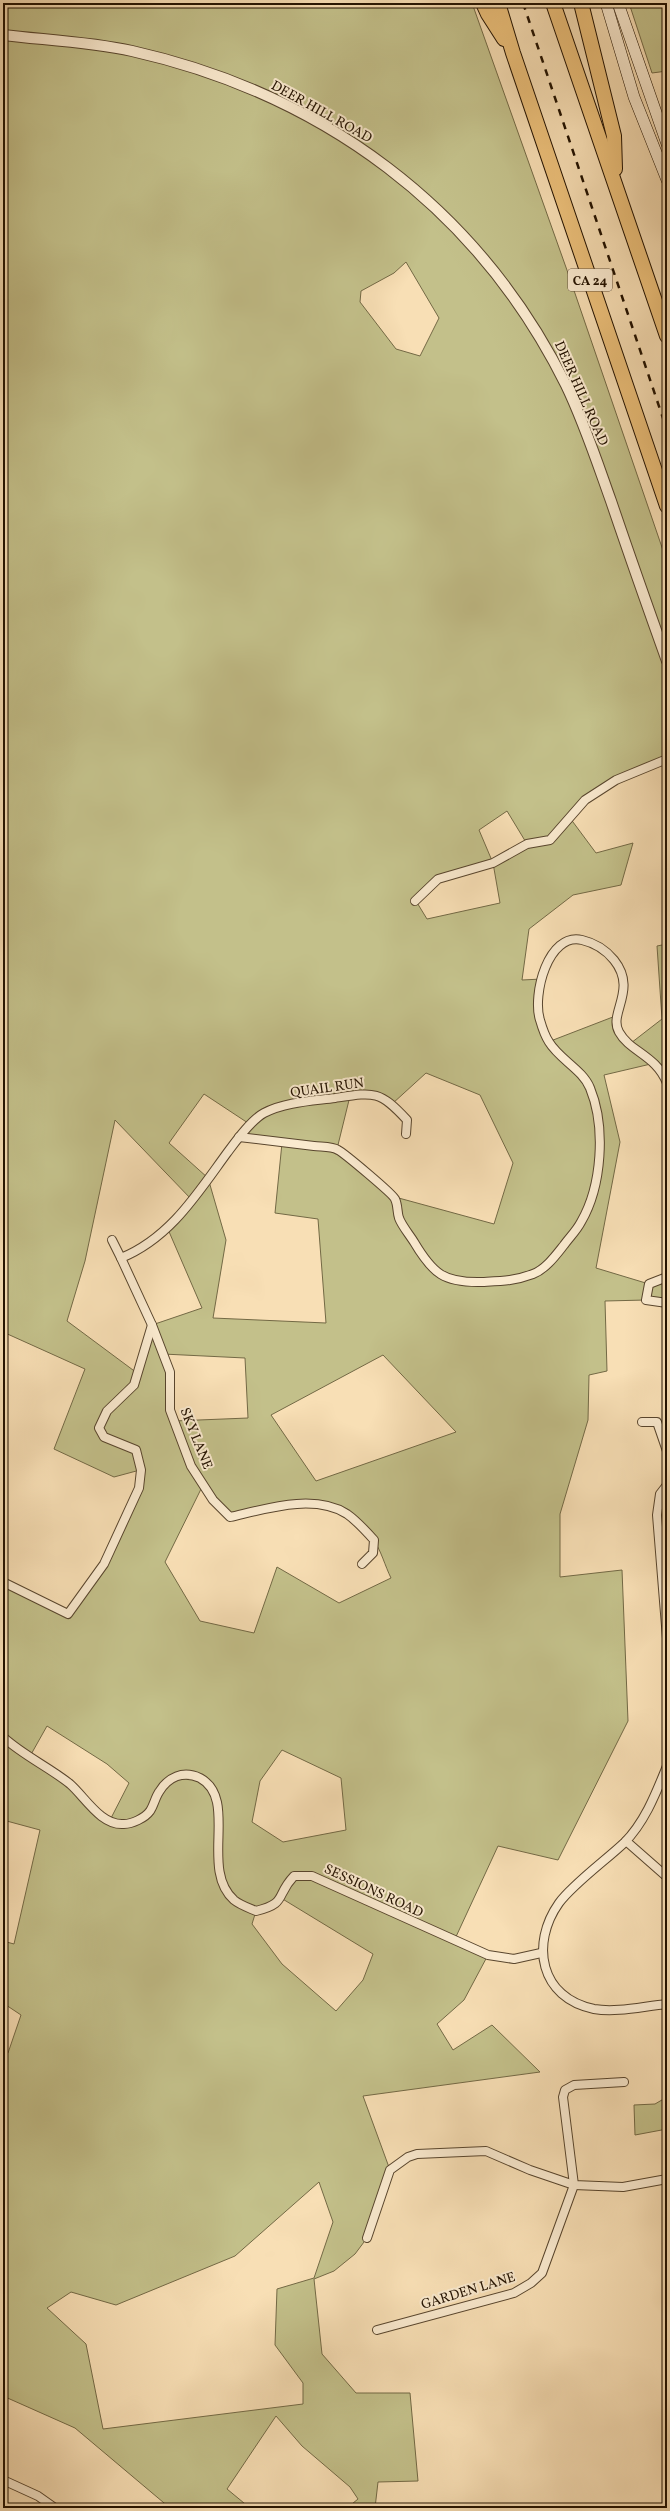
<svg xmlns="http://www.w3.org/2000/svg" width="670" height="2511" font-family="Vollkorn,serif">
<rect width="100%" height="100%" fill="#f8dfb5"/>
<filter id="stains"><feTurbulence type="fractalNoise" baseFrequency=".005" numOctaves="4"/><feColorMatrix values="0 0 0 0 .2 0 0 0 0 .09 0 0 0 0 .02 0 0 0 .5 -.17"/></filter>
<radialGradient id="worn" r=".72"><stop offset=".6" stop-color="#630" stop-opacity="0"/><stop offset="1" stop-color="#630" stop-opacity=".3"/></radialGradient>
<g fill="#c3c08a" stroke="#736945" fill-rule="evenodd">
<path d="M3,3H472L568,273L667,562V759C629,775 597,786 570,818L596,853L633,843L621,885L573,895L529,929L522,980L542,979L537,1002L548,1042L618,1015L617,1024L631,1043L662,1019L657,946L667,944V1083L655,1063L604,1075L620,1142L596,1268L649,1284L667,1277V1303L646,1300L605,1301L607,1371L589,1375L588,1420L560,1514V1577L622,1570L628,1721L558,1860L498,1846L454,1941L488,1955L464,2000L437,2024L453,2050L492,2025L540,2072L363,2096L390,2170L367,2238L355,2254L334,2271L314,2279L322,2354L356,2393H410L418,2481L378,2482L375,2508H347L358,2499L350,2487L302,2446L276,2416L227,2489L250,2508H170L75,2428L3,2396V2052L8,2053L21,2015L3,2003V1941L14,1944L40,1830L3,1820V1582L68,1614C96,1576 137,1517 140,1470L114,1477L54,1449L85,1369L3,1332ZM406,262L439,318L420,356L396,349L360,302L361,291L394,273ZM507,811L527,844L493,863L479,830ZM493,863L500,903L427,919L416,901L438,879ZM426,1073L480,1095L513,1163L494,1224L395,1197L337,1149L350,1096L371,1093L392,1104ZM204,1094L251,1125L239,1137L282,1143L275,1213L318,1219L326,1323L213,1318L226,1240L208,1178L169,1143ZM115,1120L192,1200L167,1227L202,1308L152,1325L137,1373L67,1321L85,1261ZM163,1354L245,1358L248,1418L174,1421ZM383,1355L456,1432L316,1481L271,1415ZM203,1485L230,1517C283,1509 335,1489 373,1539C381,1550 385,1566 391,1578L339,1603L277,1567L254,1633L200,1621L165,1562ZM47,1726L107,1764L129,1783L109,1822L69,1784L29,1758ZM282,1750L341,1778L346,1830L283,1842L252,1822L260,1781ZM281,1898L373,1954L363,1980L336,2011L282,1964L252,1924L256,1911ZM319,2182L333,2222L314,2278L277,2289L275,2345L303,2383V2404L103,2429L86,2344L47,2308L71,2292L116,2305L235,2256Z"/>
<path d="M629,3H667V71L652,73Z"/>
<path d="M667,2097V2129L635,2135L634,2105L655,2104Z"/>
</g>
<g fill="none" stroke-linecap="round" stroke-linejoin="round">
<g stroke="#58452d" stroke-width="10">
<g id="minor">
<path d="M415,901L438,879L493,863L527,844L550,840L585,800L616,780L667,759"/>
<path d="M239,1137C264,1140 289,1143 314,1146C321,1147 332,1146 338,1150C344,1153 393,1194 395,1199C398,1205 397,1212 399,1218C402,1226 409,1234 414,1242C433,1274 444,1283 482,1282C502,1281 514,1281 533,1274C546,1269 556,1255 564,1245C569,1238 577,1230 581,1222C602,1186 606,1127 590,1088C583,1070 559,1059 549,1042C545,1036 542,1027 540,1020C532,995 548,932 582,940C595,943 605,949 614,960C638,990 608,1013 619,1032C630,1052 656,1055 667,1083"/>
<path d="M112,1240L121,1258"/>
<path d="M667,1277L649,1284L646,1300L667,1303"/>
<path d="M642,1422H657L667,1451"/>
<path d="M667,1485L660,1494L657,1515L667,1638"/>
<path d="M362,1564L373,1553L374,1540C366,1531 357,1521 347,1514C314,1493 265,1509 230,1517L213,1500L191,1466L170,1410V1372L152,1325L121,1258C170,1238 197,1194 227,1153C236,1141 251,1120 264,1113C285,1102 312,1101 335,1098C374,1092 379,1090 407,1120L406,1134"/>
<path d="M3,1582L68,1614L104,1564L139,1488L141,1470L136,1450L104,1437L99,1428L107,1411L134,1385L152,1325"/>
<path d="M3,1737C24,1756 49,1767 70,1784C85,1797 101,1826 124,1824C132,1824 145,1818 150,1811C154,1805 155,1798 159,1792C168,1777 183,1770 200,1778C239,1799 199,1869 234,1900C240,1905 249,1908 256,1911C288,1903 275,1896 294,1876H312L488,1955L514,1959L541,1953"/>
<path d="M667,1766C656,1793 645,1822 624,1843C606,1860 573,1884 559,1903C530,1944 540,1998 594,2009C617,2013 644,2006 667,2004"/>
<path d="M626,1841L667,1877"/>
<path d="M367,2238L390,2170L408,2157L417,2154L486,2151L530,2170L574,2185L623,2187L667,2179"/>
<path d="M377,2330L514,2293L531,2283L542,2273L574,2185L563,2097L565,2090L574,2085L624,2082"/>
<path d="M3,2480L38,2496L55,2508"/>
</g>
</g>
<g stroke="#58452d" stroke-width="12">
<path id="tertiary" d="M3,35C45,40 90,42 132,51C323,94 478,208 566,385C584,422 597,462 611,501C629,554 648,608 667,661"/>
</g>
<g stroke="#231200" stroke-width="12">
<g id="secondary">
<path d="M606,3L634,97L667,180"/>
<path d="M618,3L667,144"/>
</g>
</g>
<g stroke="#231200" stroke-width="16">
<g id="motorway">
<path d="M483,3L488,14L504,39"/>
<path d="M498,3L513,53L667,506"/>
<path d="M553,3L667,336"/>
<path d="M581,3L614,136L615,169"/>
</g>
</g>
<use href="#minor" stroke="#faeacf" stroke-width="8"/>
<use href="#tertiary" stroke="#faeacf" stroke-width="10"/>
<use href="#secondary" stroke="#faeacf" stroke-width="11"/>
<use href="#motorway" stroke="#ecc07a" stroke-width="14"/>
<path stroke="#231200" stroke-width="2.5" stroke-dasharray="7 7" stroke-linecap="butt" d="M523,3L667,430"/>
</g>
<g text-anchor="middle" stroke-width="4" stroke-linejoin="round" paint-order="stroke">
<rect fill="#faeacf" stroke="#64533e" stroke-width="1" x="568" y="269" width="44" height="22" rx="3"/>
<g font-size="13" font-weight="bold" fill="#231200">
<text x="590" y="285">CA 24</text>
</g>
<g font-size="14" fill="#231200" stroke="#faeacf">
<text transform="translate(322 111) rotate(29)" y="5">DEER HILL ROAD</text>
<text transform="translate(582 393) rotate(66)" y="5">DEER HILL ROAD</text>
<text transform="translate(327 1087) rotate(-8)" y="5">QUAIL RUN</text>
<text transform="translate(197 1438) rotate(68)" y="5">SKY LANE</text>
<text transform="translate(374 1890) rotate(25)" y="5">SESSIONS ROAD</text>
<text transform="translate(468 2290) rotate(-17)" y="5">GARDEN LANE</text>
</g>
</g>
<rect width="670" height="2511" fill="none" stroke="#f8dfb5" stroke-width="16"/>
<rect x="4" y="4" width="662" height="2503" fill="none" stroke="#231200" stroke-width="2"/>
<rect x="8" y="8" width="654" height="2495" fill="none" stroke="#231200"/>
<rect width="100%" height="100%" filter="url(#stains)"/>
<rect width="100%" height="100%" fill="url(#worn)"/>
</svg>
